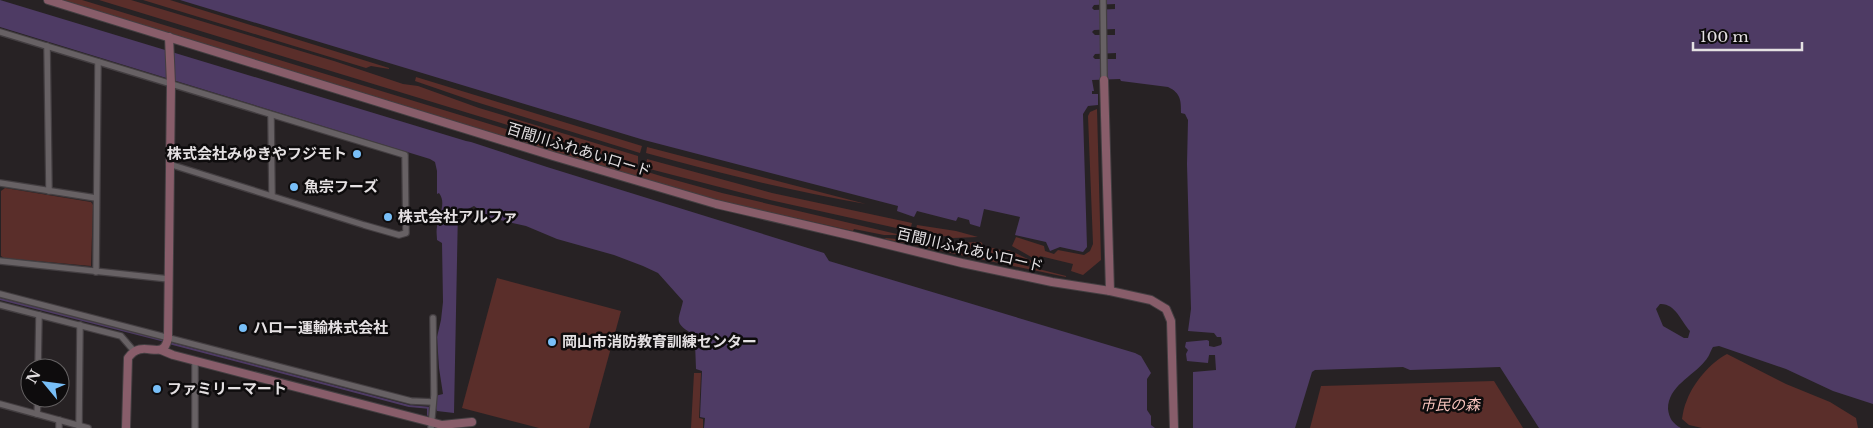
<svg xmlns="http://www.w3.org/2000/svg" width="1873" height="428" font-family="'Libre Baskerville','Noto Sans JP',serif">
<rect width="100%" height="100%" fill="#272224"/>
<g fill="#5a2e2a">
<path d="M58,0H82L664,177L722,193L901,235H884L854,229L853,231L684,193Z"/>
<path d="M99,0H131L334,61L403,84L418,86L479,108L638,156V165Z"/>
<path d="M143,0H170L389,68V69L371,66L366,68Z"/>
<path d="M416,77L642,146L640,153L473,101L415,81Z"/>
<path d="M1097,109L1101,260L1083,275L1071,271L1073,264L1040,256L1039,258H1033L1012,246L1016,237L1044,246L1045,251L1054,254L1058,250L1084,255L1090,251L1093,244L1088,116L1090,112Z"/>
<path d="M647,147L866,204C791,191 719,173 646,153Z"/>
<path d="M647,159L772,193L912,223L910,231L770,200L642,167L646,166Z"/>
<path d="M5,188L91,202L93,205L91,266L4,258L1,256V191Z"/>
<path d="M917,225L956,231L978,237L953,238L945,236L935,238L915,233Z"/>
<path d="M886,238L907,240L916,238L1066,276V277L884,239Z"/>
<path d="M981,242L984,246L1001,250H1009L1032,261V263L953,243Z"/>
<path d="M497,278L621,311L589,428H539L462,408Z"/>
<path d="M1727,354L1786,384L1830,402L1856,418L1858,428H1702L1689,425L1682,419C1683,413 1684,406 1687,400C1694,382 1710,363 1727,354Z"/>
<path d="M694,373H701L699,418L703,419V428H691Z"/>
<path d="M1494,381L1523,428H1310L1321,386Z"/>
</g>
<g fill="#4e3b64" fill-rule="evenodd">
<path d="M0,0L466,141L471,142L547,167L824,253L829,261L1135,353L1141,356L1151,373L1147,379V410L1151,416V425L1155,428H704L705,418L700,417L702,371L696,369L695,343L687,340L691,333C673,322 679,320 683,301L658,273L643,266L614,255L557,239L526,226L491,218L474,206L466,210L461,208L458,210L454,413L437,411L435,406V396L443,394L439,368L437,337L441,320L443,302L442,243L437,240C437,236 436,231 437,227C438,216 447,204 439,193L437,194V171L435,162L430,159L0,27Z"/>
<path d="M180,0H1873V404L1833,391L1786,369L1719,346L1713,347C1710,352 1709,357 1705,361C1692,377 1668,386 1668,409C1669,418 1673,424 1681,428H1539L1500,367L1410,370L1403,367L1315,370L1312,372L1295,428H1193V372L1216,370L1215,355H1209L1208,363L1187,361L1186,354L1188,350L1185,347L1186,342L1207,340L1209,341V346L1214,347L1221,345L1222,343L1221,337H1217L1214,333L1188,331L1191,309L1187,164L1188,120L1185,114L1181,113C1181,101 1181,93 1168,87L1121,81L1120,79L1092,80L1094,91H1092V94H1098V105L1088,106L1083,114L1087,247L1083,252L1060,247L1050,251L1046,242L1015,235L1020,217L984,209L980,227L970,224L969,220L958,217L956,221L917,211L914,217L897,211L898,206L644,140ZM1115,4V9L1094,10L1092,8L1094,5ZM1115,29V35H1095L1092,32L1094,30ZM1116,53V59H1095L1093,57L1095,54ZM1660,304C1675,303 1681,321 1690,331L1688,338H1684L1663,326L1656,309Z"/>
</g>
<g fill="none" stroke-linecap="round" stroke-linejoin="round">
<g stroke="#4e3b64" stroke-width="2">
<path d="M0,299L165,341"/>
<path d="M169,343L409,406L431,408"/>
<path d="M428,415V408"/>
<path d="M428,426V428"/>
</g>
<g stroke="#433e41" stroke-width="8">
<g id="street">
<path d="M1103,0L1104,80"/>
<path d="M0,32L405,155L406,233L399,235L364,225L169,164"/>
<path d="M47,46L49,191"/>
<path d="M271,115L272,195"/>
<path d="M0,183L96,198"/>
<path d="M0,261L169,279"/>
<path d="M96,272L98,62"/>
<path d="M0,294L411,401L432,402"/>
<path d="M0,305L121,336L134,351"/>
<path d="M195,361V428"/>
<path d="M38,368L39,315"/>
<path d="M0,404L88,428"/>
<path d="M37,414L38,398"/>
<path d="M79,426L80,325"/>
<path d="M59,428V420"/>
<path d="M431,428L434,395L433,318"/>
</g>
</g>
<g stroke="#433e41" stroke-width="10">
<g id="secondary">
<path d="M48,0L553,156L716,204L857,237L962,263L1052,282L1110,291L1151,300L1166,309L1171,321L1174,428"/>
<path d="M1104,80L1110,291"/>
<path d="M161,350L173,355L431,422L442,425L472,422"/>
<path d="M126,428L128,358C143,336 163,364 168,338L171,84L169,37"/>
</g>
</g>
<use href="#street" stroke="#676164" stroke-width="5.5"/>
<use href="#secondary" stroke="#885d6a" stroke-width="8"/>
</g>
<g fill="#78bff8" stroke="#0e0c0d" stroke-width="2">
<circle cx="357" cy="154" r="5"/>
<circle cx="294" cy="187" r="5"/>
<circle cx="388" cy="217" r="5"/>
<circle cx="243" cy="328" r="5"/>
<circle cx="552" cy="342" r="5"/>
<circle cx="157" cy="389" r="5"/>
</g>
<g text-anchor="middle" stroke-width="5" stroke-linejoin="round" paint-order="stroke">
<g font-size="15" fill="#e4e0e2" stroke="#0e0c0d">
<text transform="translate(579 150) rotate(17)" y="5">百間川ふれあいロード</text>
<text transform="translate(970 250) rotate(13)" y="5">百間川ふれあいロード</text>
</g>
<g font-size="15" font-weight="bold" fill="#e4e0e2" stroke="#0e0c0d" text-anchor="start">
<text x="347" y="159" text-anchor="end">株式会社みゆきやフジモト</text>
<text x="304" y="192">魚宗フーズ</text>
<text x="398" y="222">株式会社アルファ</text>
<text x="253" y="333">ハロー運輸株式会社</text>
<text x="562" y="347">岡山市消防教育訓練センター</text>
<text x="167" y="394">ファミリーマート</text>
</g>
<g font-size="15" font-style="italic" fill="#f7c3bd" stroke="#0e0c0d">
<text x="1450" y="410">市民の森</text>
</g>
</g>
<g transform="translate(45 383) rotate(299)"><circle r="24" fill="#0e0c0d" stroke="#646162"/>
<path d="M0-4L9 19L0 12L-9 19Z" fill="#78bff8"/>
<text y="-8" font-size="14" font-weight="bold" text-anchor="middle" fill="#e4e0e2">N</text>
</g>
<path d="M1693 42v8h109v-8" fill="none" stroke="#e4e0e2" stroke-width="2.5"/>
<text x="1700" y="42" font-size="15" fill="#e4e0e2" stroke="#0e0c0d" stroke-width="4" paint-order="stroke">100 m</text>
</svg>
